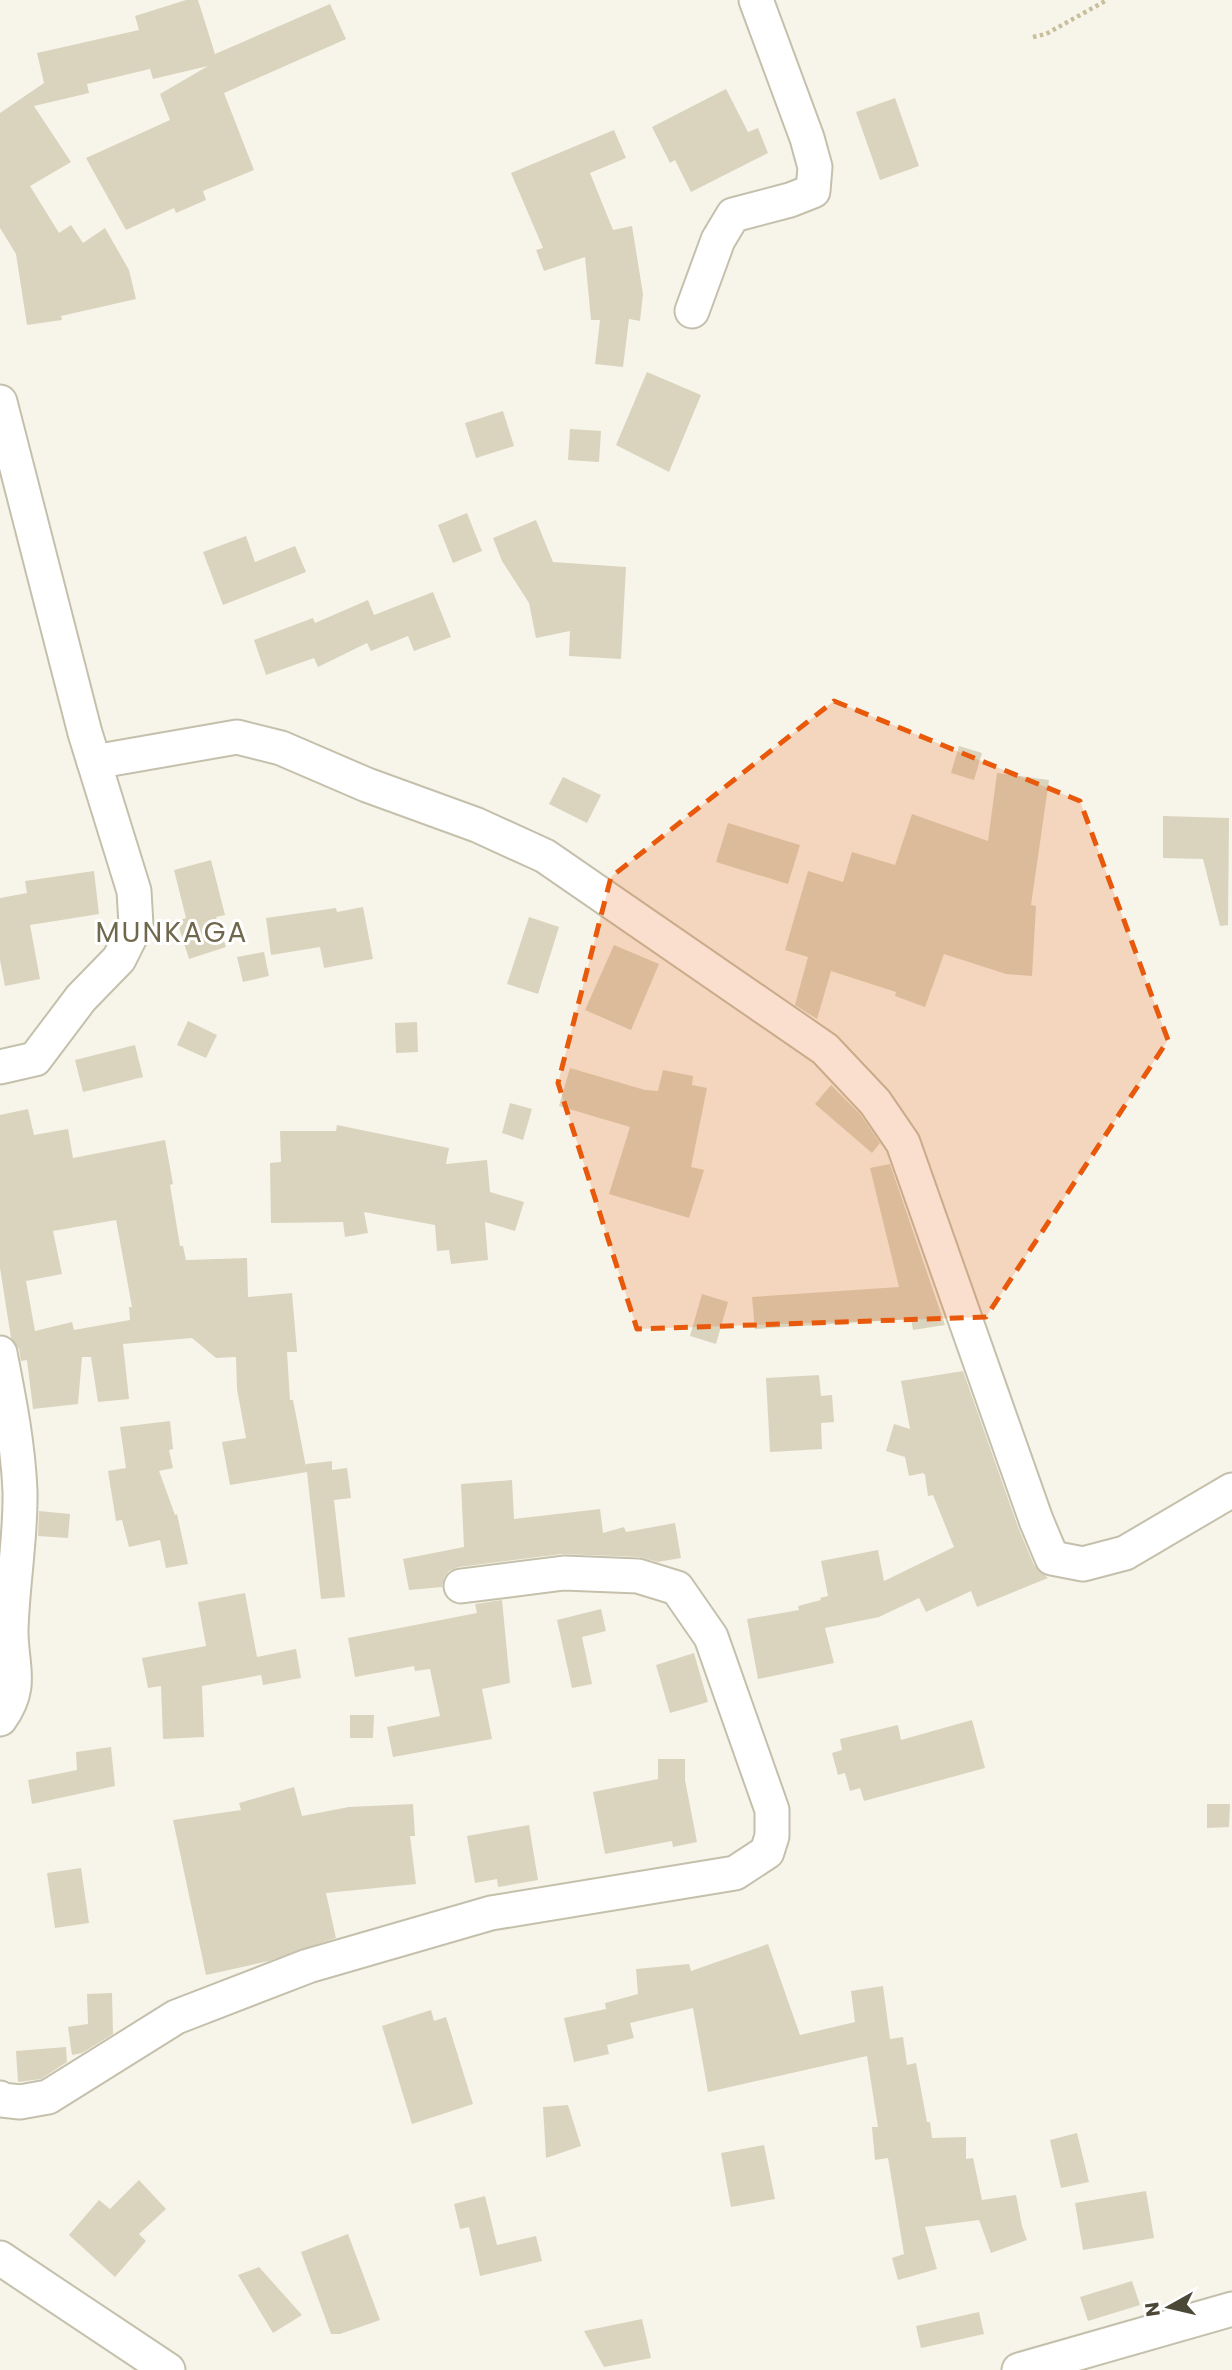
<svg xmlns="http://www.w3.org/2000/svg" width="1232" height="2370" font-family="Poppins,sans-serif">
<rect width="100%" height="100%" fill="#f7f5ea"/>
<g fill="#dad4be" fill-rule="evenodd">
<path d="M186,0H198L215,54L330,4L346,39L224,93L254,170L203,191L206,200L176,213L174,208L126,230L86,158L170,120L160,94L208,66L153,79L150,69L87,84L89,93L34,106L71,162L30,186L59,233L71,225L83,243L105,228L129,270L136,299L61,316L62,320L27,325L16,254L0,228V113L44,83L37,53L139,30L135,16Z"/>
<path d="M726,89L748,132L758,128L768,153L691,192L675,160L670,163L652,127Z"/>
<path d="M895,98L919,166L880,180L856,112Z"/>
<path d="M614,130L626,158L590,173L613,230L632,226L643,294L640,321L629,319L623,367L595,364L600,320H591L585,257L544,271L536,250L543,248L511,173Z"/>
<path d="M647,372L701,395L669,472L616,445Z"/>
<path d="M503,411L514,446L476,458L465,423Z"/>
<path d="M570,429L601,431L599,462L568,460Z"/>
<path d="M467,513L482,551L453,563L438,525Z"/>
<path d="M536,520L553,562L626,567L621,659L569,656L570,631L536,638L529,603L502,561L493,538Z"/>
<path d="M246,536L255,562L295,546L306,572L223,605L203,552Z"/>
<path d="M433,592L451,637L414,651L408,636L371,651L367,643L318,667L314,658L266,675L254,640L313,618L315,623L368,600L374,615Z"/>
<path d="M959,746L982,753L974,780L951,773Z"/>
<path d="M997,773L1049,780L1031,905L1036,906L1032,976L1006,974L944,954L925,1007L895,996L896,992L831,971L817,1019L795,1005L808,957L785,950L808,871L843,882L852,852L895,865L912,814L988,841Z"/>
<path d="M563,777L601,795L587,823L549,804Z"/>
<path d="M1163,816L1229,818L1228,925L1220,926L1203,859L1163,858Z"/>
<path d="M728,823L800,845L788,884L716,862Z"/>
<path d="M211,860L225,915L216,917L226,947L189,959L177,921L186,918L174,870Z"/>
<path d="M94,871L99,914L30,925L40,979L5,986L0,960V898L27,893L25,881Z"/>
<path d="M363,907L373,959L324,968L320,947L271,955L266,918L336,908L337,912Z"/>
<path d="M529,917L559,927L538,994L507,984Z"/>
<path d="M614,945L659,964L631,1030L585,1010Z"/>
<path d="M264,952L269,976L243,982L237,957Z"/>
<path d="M188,1021L217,1035L206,1058L177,1045Z"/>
<path d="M417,1022L418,1052L396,1053L395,1023Z"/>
<path d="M135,1045L143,1077L83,1092L75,1060Z"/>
<path d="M570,1068L645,1090L658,1091L663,1070L693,1076L692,1085L707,1088L691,1167L704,1170L689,1218L609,1194L630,1127L559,1106Z"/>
<path d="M831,1085L860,1114L880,1143L872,1153L815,1104Z"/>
<path d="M510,1103L532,1109L523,1140L502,1133Z"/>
<path d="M28,1109L34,1135L68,1129L73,1158L165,1140L173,1184L170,1185L180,1246H183L186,1260L247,1258L248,1297L292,1293L297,1352H287L290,1400H293L306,1467V1464L332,1461V1470L347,1468L351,1498L334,1500L345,1597L321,1599L307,1472L230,1485L222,1442L246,1438L237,1389L236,1357L216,1358L192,1338L123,1344L129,1399L98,1402L91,1357H82L78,1404L33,1409L27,1360L21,1361L19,1349L11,1338L0,1268V1115ZM116,1220L132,1307H129L130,1320L74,1330L72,1322L35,1331L26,1281L62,1274L53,1231Z"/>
<path d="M337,1125L449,1148L446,1164L487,1160L490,1192L524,1202L515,1231L485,1222L488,1260L451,1264L449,1250L437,1251L435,1225L364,1212L368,1233L345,1237L343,1222L271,1223L270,1163L281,1162L280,1131H336Z"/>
<path d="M890,1164L945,1325L913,1330L911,1319L755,1329L752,1297L899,1287L870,1168Z"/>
<path d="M702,1294L728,1302L716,1344L690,1336Z"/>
<path d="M963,1371L1018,1527L1034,1565L1048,1578L977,1607L971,1591L926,1612L919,1598L879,1617L825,1628L834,1663L758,1679L747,1619L799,1610L798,1606L821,1600L820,1598L828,1596L821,1561L878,1550L884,1581L954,1547L933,1495L928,1496L925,1475L923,1473L909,1476L905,1457L886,1451L894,1424L910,1429L901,1381Z"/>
<path d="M819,1375L821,1396L832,1395L834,1422L821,1423L822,1449L770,1452L766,1378Z"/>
<path d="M170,1421L173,1449L169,1450L173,1468L159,1471L175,1515L177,1514L188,1564L166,1568L160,1540L129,1547L122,1520L116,1521L108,1471L126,1468L120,1427Z"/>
<path d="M512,1480L514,1519L600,1509L603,1533L624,1527L626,1532L675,1523L681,1558L658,1562L639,1557L562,1554L459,1567L449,1571L444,1578L442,1587L409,1590L403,1559L464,1547L461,1484Z"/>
<path d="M39,1511L70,1514L68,1538L38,1536Z"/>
<path d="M245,1593L257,1657L296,1649L301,1678L263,1685L261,1675L202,1686L204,1737L163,1739L161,1686L148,1688L142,1658L206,1646L198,1602Z"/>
<path d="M502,1600L510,1683L482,1689L492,1739L393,1757L387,1727L440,1716L430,1669L415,1671L414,1666L355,1677L348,1638L477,1613L475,1604Z"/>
<path d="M601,1609L606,1631L582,1637L592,1684L572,1688L557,1620Z"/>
<path d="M694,1653L708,1702L670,1713L656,1665Z"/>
<path d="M350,1715H374L373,1738H350Z"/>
<path d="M972,1720L985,1768L864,1801L860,1788L850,1791L845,1773L838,1775L832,1753L842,1750L840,1739L898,1725L901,1740Z"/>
<path d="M111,1747L115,1786L32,1804L28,1780L77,1770L76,1752Z"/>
<path d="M658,1759H685V1780L697,1842L673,1847L672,1841L605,1854L593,1792L658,1779Z"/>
<path d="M294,1787L302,1816L349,1807L413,1804L415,1836H410L416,1884L326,1893L336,1938L269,1961L206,1975L173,1820L241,1810L239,1803Z"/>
<path d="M1207,1804H1230L1229,1827L1207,1828Z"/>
<path d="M529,1825L538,1880L498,1887L497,1879L475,1883L467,1836Z"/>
<path d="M81,1868L89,1923L55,1928L47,1873Z"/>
<path d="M768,1944L800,2035L855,2022L851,1991L883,1986L890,2039L903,2037L907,2065L916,2063L927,2122H930L932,2138L966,2137V2159L973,2158L982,2200L1016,2195L1022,2226L1027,2240L991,2253L979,2220L925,2227L937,2269L898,2280L892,2258L904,2254L888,2158L875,2160L872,2127H878L867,2056L708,2092L693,2008L630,2023L634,2038L607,2045L609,2054L574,2062L564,2018L606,2009L605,2003L638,1994L636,1969L689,1964L691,1971Z"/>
<path d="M112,1993L113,2034L82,2053L72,2055L68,2027L88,2024L87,1994Z"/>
<path d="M431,2010L434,2021L446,2017L473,2104L412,2124L382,2026Z"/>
<path d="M66,2047L67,2062L41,2079L18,2082L16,2051Z"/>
<path d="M568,2105L581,2146L546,2158L543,2107Z"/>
<path d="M1077,2133L1089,2182L1061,2188L1050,2140Z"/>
<path d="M764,2145L775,2199L731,2207L721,2153Z"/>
<path d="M139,2180L166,2209L139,2234L146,2241L115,2277L69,2235L99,2200L110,2209Z"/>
<path d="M1146,2191L1154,2238L1083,2250L1075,2203Z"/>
<path d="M485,2196L497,2245L536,2236L542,2261L480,2276L469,2227L460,2229L454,2204Z"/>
<path d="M348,2234L380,2320L340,2334H331L301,2252Z"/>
<path d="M259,2267L302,2315L273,2333L238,2275Z"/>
<path d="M1132,2281L1140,2305L1088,2321L1080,2297Z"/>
<path d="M979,2312L984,2334L921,2348L916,2326Z"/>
<path d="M642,2319L651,2358L604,2367L584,2331Z"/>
</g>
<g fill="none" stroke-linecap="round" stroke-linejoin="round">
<g stroke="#c4c0ab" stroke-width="37">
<g id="street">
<path d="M692,311L718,240L733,215L790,200L813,191L815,167L807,138L756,0"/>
<path d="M0,402L85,733L134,891L136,925L119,959L81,998L35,1059L0,1067"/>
<path d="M94,762L237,737L281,748L367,785L477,825L545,856L825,1049L875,1102L903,1143L1036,1520L1052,1558L1083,1564L1125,1553L1232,1490"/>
<path d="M0,1353C9,1399 18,1444 20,1491C21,1538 12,1585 11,1631C11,1667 24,1686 0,1719"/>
<path d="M0,2098L2,2100L20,2102L48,2097L176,2017L308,1966L491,1913L735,1873L767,1852L772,1836V1810L711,1637L677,1588L638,1576L564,1573L461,1586"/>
<path d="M0,2258L168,2370"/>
<path d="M1019,2370L1232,2309"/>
</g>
</g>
<path stroke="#c7bf9b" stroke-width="4.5" stroke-dasharray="3.5 3.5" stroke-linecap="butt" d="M1033,37L1046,34L1107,0"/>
<use href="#street" stroke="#fff" stroke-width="33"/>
</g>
<path fill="#e8590c" fill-opacity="0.2" stroke="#e8590c" stroke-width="5" stroke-dasharray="14 9" stroke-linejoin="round" d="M834,701L1080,801L1168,1040L986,1317L637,1329L558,1083L611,877Z"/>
<g text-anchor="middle" stroke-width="6" stroke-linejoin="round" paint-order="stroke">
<g font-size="28" letter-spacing="2" fill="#70684d" stroke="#fff">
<text x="172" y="942">MUNKAGA</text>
</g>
</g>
<g transform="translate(1169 2307) rotate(262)" stroke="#ffffff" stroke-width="5" paint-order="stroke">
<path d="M0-5L12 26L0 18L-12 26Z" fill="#4c4837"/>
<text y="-10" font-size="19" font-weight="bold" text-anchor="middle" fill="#4c4837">N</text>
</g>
</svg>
